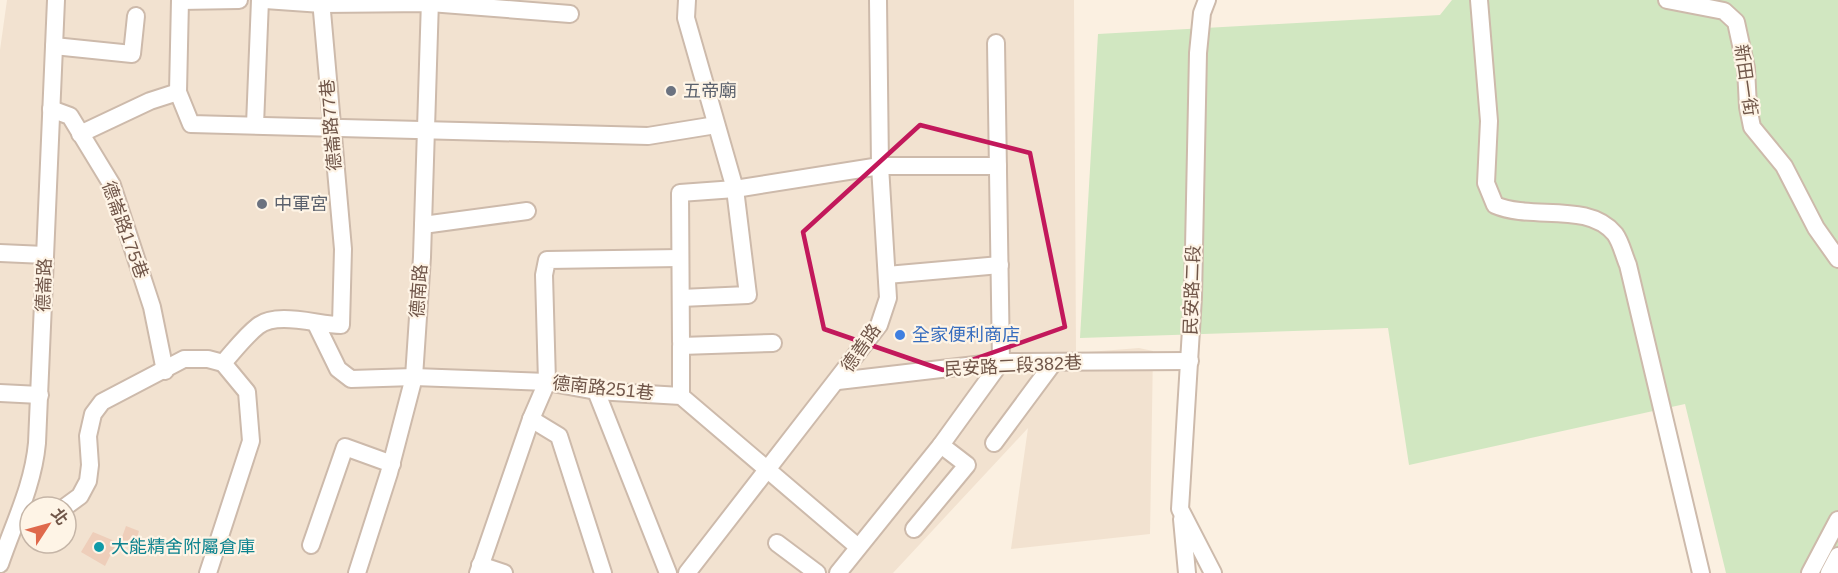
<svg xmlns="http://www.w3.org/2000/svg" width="1838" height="573" font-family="Helvetica,'Noto Sans TC',sans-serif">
<rect width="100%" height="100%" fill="#fbf0e1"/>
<path fill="#f2e2d0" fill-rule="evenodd" d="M7,0H1074L1076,353L1139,348L1153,351L1150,534L1011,549L1028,428L893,573H0V50ZM30,507H66V543H30Z"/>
<path fill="#d1e7c1" d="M1452,0H1838V573H1726L1685,404L1409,465L1388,328L1080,338L1098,34L1440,15Z"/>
<g fill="#eeceba">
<path d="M126,526L139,531L135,545L121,540Z"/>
<path d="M93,532L117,542L105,566L81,552Z"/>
</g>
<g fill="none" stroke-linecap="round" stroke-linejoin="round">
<g stroke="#cdbaab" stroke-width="20">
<g id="minor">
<path d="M180,0L178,92L191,124L648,136L716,125"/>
<path d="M265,0L322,4L430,3L570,14"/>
<path d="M1207,0L1202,13L1198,53L1193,297L1180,509L1213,573"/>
<path d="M1479,0L1489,121L1486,183L1495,205C1532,221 1588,201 1615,234C1621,242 1624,256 1628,265L1701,573"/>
<path d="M1667,0L1724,11L1736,22L1746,68L1748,107L1752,127L1784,166L1816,228L1838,259"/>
<path d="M180,1L239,0"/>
<path d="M54,46L132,54L136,16"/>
<path d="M51,109L70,116L112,185L152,307L165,371"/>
<path d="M255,125L260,0"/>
<path d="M80,134L150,101L178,92"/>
<path d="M423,225L527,211"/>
<path d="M0,253L45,255"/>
<path d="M887,275L1000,265"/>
<path d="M681,298L748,295L735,189L686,18L687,0"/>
<path d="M316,324L338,369L351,379L414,377L547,382L596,391L681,396L858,547"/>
<path d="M681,342L680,193L735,189L880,166H998"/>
<path d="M223,363C234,351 245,336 258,326C277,311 318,325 341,325L343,249L321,0"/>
<path d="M838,381L1001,362L1190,361"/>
<path d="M596,391L668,573"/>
<path d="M0,393L40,395"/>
<path d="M681,396V346L773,343"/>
<path d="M531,419L559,436L603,573"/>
<path d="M994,443L1054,362"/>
<path d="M65,507L80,496L88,481L90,465L88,436L93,414L102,402L184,359H208L223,363"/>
<path d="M1182,519L1187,573"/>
<path d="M914,529L967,465L941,445"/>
<path d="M777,543L817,573"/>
<path d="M311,545L345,447L392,464"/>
<path d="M0,564C14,523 33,486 37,443L56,0"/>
<path d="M480,565L504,573"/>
<path d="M208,573L251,441L247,392L223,363"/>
<path d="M357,573L389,473L414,377L422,257L430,0"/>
<path d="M478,573L531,419L547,382L544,275L547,260L680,258"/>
<path d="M687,573L879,325L888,298L880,166L878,0"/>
<path d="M838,573L941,445L1001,362L996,43"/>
<path d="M1810,573L1838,520"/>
<path d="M1829,573L1838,556"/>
</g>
</g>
<use href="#minor" stroke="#fff" stroke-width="16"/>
</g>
<path fill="none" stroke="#c2185b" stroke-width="4.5" stroke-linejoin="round" d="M920,125L1030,153L1065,327L943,370L824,329L803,232Z"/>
<g fill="#6b7280" stroke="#fef4e6" stroke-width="2">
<circle cx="671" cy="91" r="6"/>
<circle cx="262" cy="204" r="6"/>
</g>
<circle fill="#3f7fe0" stroke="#fef4e6" stroke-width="2" cx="900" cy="335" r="6"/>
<circle fill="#0f9aa8" stroke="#fef4e6" stroke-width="2" cx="99" cy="547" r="6"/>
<g text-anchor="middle" stroke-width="4.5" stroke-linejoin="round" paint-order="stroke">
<g font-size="18" fill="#705649" stroke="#fef4e6">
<text transform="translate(1746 80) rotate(82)" y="6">新田一街</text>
<text transform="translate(331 125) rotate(-95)" y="6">德崙路77巷</text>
<text transform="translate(125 230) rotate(70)" y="6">德崙路175巷</text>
<text transform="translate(44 285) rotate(-88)" y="6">德崙路</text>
<text transform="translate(1192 290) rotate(-88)" y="6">民安路二段</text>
<text transform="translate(419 291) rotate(-86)" y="6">德南路</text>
<text transform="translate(861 348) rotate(-55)" y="6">德善路</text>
<text transform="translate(1013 366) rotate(-3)" y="6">民安路二段382巷</text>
<text transform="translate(603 388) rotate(6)" y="6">德南路251巷</text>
</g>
<g font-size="18" fill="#5b616d" stroke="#fef4e6" text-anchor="start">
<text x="683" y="97">五帝廟</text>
<text x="274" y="210">中軍宮</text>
</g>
<g font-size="18" fill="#366cbe" stroke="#fef4e6" text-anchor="start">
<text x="912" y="341">全家便利商店</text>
</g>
<g font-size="18" fill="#0d838f" stroke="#fef4e6" text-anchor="start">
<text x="111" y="553">大能精舍附屬倉庫</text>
</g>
</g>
<g transform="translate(48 525) rotate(54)"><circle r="28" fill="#fef4e6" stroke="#c5b5a7" stroke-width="1.5"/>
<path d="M0-4.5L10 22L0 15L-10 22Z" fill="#df694c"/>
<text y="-9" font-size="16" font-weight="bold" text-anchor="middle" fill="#705649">北</text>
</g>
</svg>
